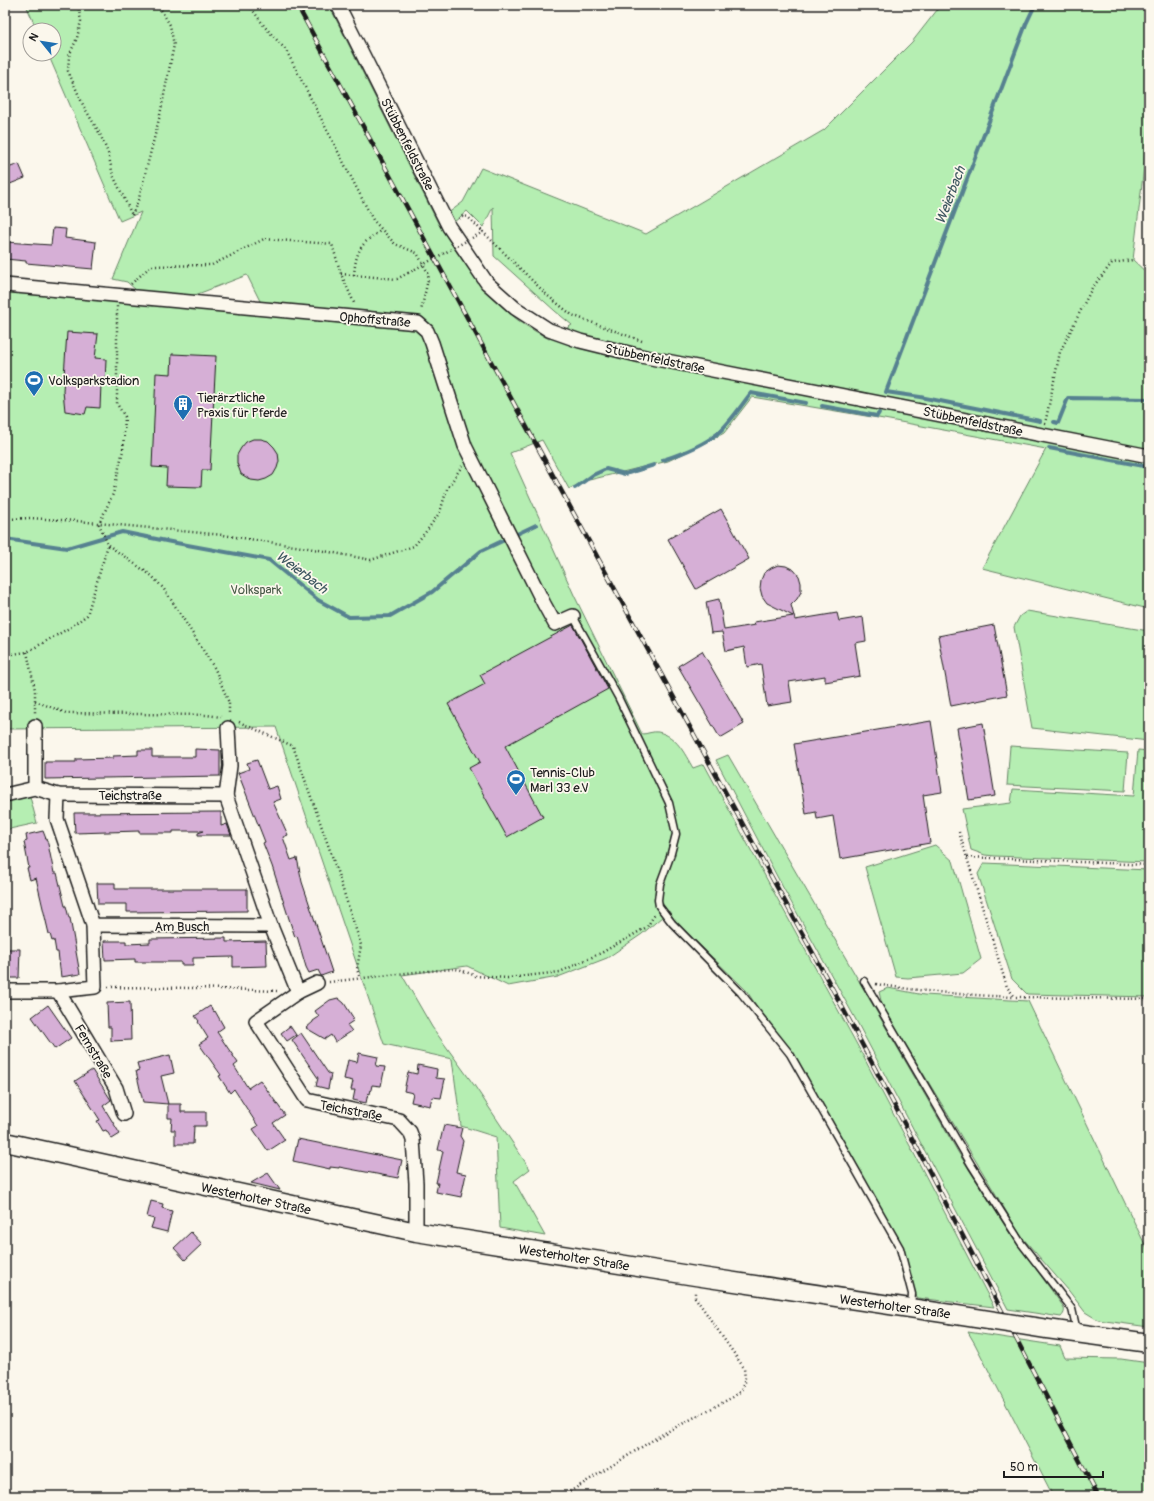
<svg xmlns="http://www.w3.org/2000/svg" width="1154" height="1501" font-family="Pangolin,sans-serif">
<rect width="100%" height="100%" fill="#fbf7ec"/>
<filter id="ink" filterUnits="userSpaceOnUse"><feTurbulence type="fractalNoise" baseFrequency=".025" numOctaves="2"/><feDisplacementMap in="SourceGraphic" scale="8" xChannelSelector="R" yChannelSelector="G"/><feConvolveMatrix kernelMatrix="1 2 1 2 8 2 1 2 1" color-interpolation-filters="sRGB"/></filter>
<g filter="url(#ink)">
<g fill="#b5eeb2" stroke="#688567">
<path d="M26,5H329L438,223C459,257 482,290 513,316C523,325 537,332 549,339L572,325L555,311L494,256L493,207L483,227L467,211L453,223L447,214L463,202L481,168L646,234L824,130L912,42L941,5H1146L1149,34V124L1133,260L1149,275V609L982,568L1046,449L884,419L752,397L724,433L706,443L668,461L585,481L569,489L542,440L510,453L574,595L642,734C647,734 653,731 658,732C677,736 684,753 693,768L704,764L861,1052L994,1307L918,1298L903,1276L895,1243L790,1057L746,990L675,921L669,911L642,934L607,958L558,977L508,986L467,966L402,975L432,1027L474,1085L530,1169L514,1181L545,1236L500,1228L496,1137L461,1126L452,1059L384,1044L276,727L5,729V291L262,305L247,275L190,297L136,290L127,282L113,279L141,212L120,221L48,54H54V30H37Z"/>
<path d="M1027,611L1149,631V741L1032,728L1014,627L1020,616Z"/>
<path d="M1010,746L1128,753L1125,791L1007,785Z"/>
<path d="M1138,750L1149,751V862L995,856L985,855L971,850L962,809L1011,803L1013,789L1134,796Z"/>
<path d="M728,755L958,1152L1009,1232L1063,1306C1065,1310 1065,1313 1061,1317L1008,1309L856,1020L780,882L716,760Z"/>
<path d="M29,793L37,823L5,830V799Z"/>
<path d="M935,845L953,861L981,959L963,973L908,978L896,977L865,867Z"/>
<path d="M984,863L1149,870V997L1027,994L1012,979L978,874Z"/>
<path d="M888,988L924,995L1028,1001L1149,1253V1327L1098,1320L1085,1312L1069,1291L1021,1236L882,1005L879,992Z"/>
<path d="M968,1332L1060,1346L1065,1358L1121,1359L1149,1363V1496H1053L975,1344Z"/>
</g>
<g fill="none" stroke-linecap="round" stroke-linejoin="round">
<g stroke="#568190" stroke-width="4">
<path d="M1035,5L1026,24L886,392L920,397L1040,421"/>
<path d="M822,406L877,416L879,413"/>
<path d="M1054,422L1058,423L1068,398L1149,399"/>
<path d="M1049,448L1149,467"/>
<path d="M663,460C681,454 702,446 717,434C730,423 740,407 751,393L806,403"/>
<path d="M575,488L593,475L606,469L625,474L654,465"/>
<path d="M5,539L67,548L122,532L171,542L269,560L318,600L349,617L390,616L432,592L481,551L536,525"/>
</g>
</g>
<g fill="#d6afd6" stroke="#1c1c1c">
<path d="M19,164L25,178L5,186V169Z"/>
<path d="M53,228L66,229L65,238L96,242L93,269L26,263V261L5,259V242L51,245Z"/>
<path d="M67,332L98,334L95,358L106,359L105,384H101L100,408L87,407L85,414L65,411L63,391Z"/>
<path d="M172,354L216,356L210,470H202L201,487L166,486L167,468L152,467L156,373L171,374Z"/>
<path d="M253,439H261L268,441L274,447L278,453L279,461L277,468L273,475L266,479L259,481L251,480L241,474L237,463V455L241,448L246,442Z"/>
<path d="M721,509L749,559L696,589L668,539Z"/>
<path d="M778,565L786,566L794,570L799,576L801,583V592L797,599L791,605L795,620L837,613L839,621L863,617L866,641L855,643L860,676L825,682V676L789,682L792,702L767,706L761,664L747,667L744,647L726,651L722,632L711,633L706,602L719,599L724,630L755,625L754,622L793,616L767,603L762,596L760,588L761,580L764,573L771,568Z"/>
<path d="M573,625L608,689L505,746L543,817L507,837L469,768L480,762L448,704L485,684L480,675Z"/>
<path d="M994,625L1007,695L951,706L938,636Z"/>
<path d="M702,651L744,724L720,738L678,666Z"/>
<path d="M931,721L942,792L923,795L930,843L840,859L833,816L817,819L816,812L806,814L794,744Z"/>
<path d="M983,723L995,796L969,800L957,728Z"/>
<path d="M195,749L220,750V776L45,779V762H76V759L113,758V756L138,755V750H152V757H195Z"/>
<path d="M257,760L268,789L277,786L281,799L273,802L288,835L283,837L291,860L297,858L302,882L332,972L321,976L318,970L309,973L306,967L297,936L295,937L291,925L272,866L263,843L265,842L238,773L249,769L247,763Z"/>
<path d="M221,812V826L227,824L231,835H198V833L204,831H173V833H139V831L75,833L74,813Z"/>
<path d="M43,831L48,844L54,873H57L65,906H66L69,918H70L80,974L61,977L58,952H56L54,940L52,941L50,934H49L36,878L30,880L27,868H29L24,842L27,841L26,835Z"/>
<path d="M97,883H115V889H247V911L127,912V904H98Z"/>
<path d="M226,938V942L266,941L267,966L233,967V957L193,958V965H181V962H135V959L105,960L104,941H126V944L150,943V939Z"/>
<path d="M5,949H20L19,978H5Z"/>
<path d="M338,998L344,1003L354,1019L352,1020L353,1021L347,1025L352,1031L335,1042L331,1035L325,1039L306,1028L313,1022V1021L319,1017L315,1011L330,1000Z"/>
<path d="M130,1002L131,1040L111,1041V1027H108L107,1003Z"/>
<path d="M48,1005L71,1038L55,1049L32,1017Z"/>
<path d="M210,1006L214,1012L215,1011L224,1027L217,1032L238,1063L234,1066L248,1088L260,1080L285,1115L273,1123L285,1140L268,1151L253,1129L258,1126L234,1089L230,1093L219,1076L221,1075L199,1044L208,1038L198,1022L199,1021L195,1016Z"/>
<path d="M290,1026L296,1035L287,1041L281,1033Z"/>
<path d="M301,1033L328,1073L331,1074L328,1089L316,1086L318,1078L292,1040Z"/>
<path d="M359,1053L378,1057L376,1066L385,1067L381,1086L372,1085L370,1094L368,1093L366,1103L353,1100L355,1090H351L353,1081L344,1079L348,1060L357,1062Z"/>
<path d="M170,1055L174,1073L161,1076L168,1104L143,1102L136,1071L139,1070L137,1063Z"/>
<path d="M418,1065L437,1069L436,1078L445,1079L441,1098L432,1097L430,1106L411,1102L413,1093L404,1091L408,1072L417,1074Z"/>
<path d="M92,1070L111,1100L103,1106L120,1134L112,1139L106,1130L103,1131L97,1121L100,1120L75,1081Z"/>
<path d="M168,1104H181V1112H206V1126H194L193,1144H175V1130H171L172,1118H168Z"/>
<path d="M444,1125L462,1128L460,1136L463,1141L456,1172L466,1174L461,1197L436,1192L438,1183H436L443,1151L438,1150Z"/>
<path d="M298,1139L402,1160L398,1178L339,1167V1168L330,1167V1169L293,1161Z"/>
<path d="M268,1173L280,1190L251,1183Z"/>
<path d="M151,1201L163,1204L162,1208L172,1211L167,1232L151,1228L154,1219L147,1217Z"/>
<path d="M191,1232L202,1244L185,1260L174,1248Z"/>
</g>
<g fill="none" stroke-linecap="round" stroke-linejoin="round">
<g stroke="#1c1c1c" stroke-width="9">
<g id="service">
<path d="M573,616L618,697L669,803L676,834L670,857L660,884L658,900L659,906L672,923L741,993L790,1054L900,1248L912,1294L911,1307"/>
<path d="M864,981L972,1166L1021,1243L1072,1309L1077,1331"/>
</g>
</g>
<g stroke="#1c1c1c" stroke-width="16">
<g id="minor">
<path d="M338,5L449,227L487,283L515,308L549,330L580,341L641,356L1149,456"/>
<path d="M5,285L418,323L427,331L432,343L465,446L544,604L555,624L573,616"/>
<path d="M35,726V788"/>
<path d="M5,795L35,788L58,795L226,796L271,926L298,992"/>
<path d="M58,795L57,819L93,925L271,926"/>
<path d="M226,796L230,766L228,728"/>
<path d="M317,983L298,992L256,1021L307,1100L399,1120L410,1132L413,1140L416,1183V1232"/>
<path d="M5,991H58L95,987L93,925"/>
<path d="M58,991L116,1088L124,1114"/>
</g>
</g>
<g stroke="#1c1c1c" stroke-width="21">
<g id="secondary">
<path d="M5,1142L416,1232L695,1276L950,1314"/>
<path d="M1047,1329L1149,1343"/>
</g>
</g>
<g stroke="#1c1c1c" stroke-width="2.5" stroke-dasharray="1 3" stroke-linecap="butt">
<path d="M78,5L81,21L77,38L69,56L68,71L84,107L100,134L108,153L113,175L132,215"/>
<path d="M249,5L265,27L286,50L373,220L395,244L417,253L429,275L421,311"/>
<path d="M132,215L139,198L160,115L174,45L170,25L158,5"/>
<path d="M459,219L463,216L468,217L483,232"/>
<path d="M472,238L483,232L548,296L572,315L642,341V344"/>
<path d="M341,274L397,279L408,273"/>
<path d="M354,275C356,250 361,243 382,230"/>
<path d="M131,284L151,266L212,265L264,239L332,244L341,274L355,305"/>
<path d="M1045,424L1060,352L1092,288L1112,263L1133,260"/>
<path d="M5,519L31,518L77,521L223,535L308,548L371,560L414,546L428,529L440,512L447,489L462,466"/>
<path d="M108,545L152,576L163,588L172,601L215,669L229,703V715"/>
<path d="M27,652L35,690V715"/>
<path d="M5,655L27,652L71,627L87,615L108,545L99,524L113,494L123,450L125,417L117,404V306"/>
<path d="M35,701L66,713L207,715L221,717"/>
<path d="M239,722L293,746L332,856L361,945L357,969L360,979"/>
<path d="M959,832L1007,987L1015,997L1149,999"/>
<path d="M967,857L1149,865"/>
<path d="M329,982L415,972L455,969L461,970L476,976L508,978L560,972L603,952L647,927L655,914"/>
<path d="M876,984C922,992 968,995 1014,997"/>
<path d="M108,987L195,988L277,991"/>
<path d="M563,1496L661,1435L733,1397L741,1391L745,1379L744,1368L695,1297V1291"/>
</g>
<use href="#service" stroke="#fbf7ec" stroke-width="6"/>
<use href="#minor" stroke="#fbf7ec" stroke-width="13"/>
<use href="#secondary" stroke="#fbf7ec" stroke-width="18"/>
<g stroke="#1c1c1c" stroke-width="4.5">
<path id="rail" d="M297,5L839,1001L914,1142L1098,1496"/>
</g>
<use href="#rail" stroke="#fbf7ec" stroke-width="3" stroke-dasharray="9" stroke-linecap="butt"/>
<g stroke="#1c1c1c" stroke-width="21" stroke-linecap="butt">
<path id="secondary-bridge" d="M950,1314L1047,1329"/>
</g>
<path stroke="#1c1c1c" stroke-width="2.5" stroke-dasharray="1 3" stroke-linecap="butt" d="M408,273L468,240"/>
<use href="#secondary-bridge" stroke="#fbf7ec" stroke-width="18"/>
</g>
</g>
<defs>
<g id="stadium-pin" transform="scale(1)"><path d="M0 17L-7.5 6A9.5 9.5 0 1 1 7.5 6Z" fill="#1f6fb2" stroke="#fbf7ec"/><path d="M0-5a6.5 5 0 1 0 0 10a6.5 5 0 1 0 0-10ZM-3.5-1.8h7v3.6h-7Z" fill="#fff"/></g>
<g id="building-pin" transform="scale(1)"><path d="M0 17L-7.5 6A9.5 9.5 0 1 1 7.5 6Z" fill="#1f6fb2" stroke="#fbf7ec"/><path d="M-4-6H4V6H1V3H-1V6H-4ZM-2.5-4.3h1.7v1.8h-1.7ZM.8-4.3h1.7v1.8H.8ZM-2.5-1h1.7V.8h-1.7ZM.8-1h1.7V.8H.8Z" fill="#fff"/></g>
</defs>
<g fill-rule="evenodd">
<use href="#stadium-pin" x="34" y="380"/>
<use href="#building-pin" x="183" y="404"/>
<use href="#stadium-pin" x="516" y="779"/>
</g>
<g text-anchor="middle" stroke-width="3.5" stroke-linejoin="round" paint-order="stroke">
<g font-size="13" fill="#1c1c1c" stroke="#fbf7ec">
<text transform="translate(408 144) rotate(63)" y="5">Stübbenfeldstraße</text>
<text transform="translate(375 319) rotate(5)" y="5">Ophoffstraße</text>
<text transform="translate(655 358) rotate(12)" y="5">Stübbenfeldstraße</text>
<text transform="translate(973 421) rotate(12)" y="5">Stübbenfeldstraße</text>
<text x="130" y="800">Teichstraße</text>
<text x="182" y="931">Am Busch</text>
<text transform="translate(94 1051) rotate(59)" y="5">Femstraße</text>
<text transform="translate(351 1110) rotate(11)" y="5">Teichstraße</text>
<text transform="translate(256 1198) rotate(12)" y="5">Westerholter Straße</text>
<text transform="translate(574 1257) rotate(9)" y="5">Westerholter Straße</text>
<text transform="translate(895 1306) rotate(8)" y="5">Westerholter Straße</text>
</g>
<g font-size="13" fill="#1c1c1c" stroke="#fbf7ec" text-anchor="start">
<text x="48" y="385">Volksparkstadion</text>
<text x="197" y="402">Tierärztliche<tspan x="197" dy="15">Praxis für Pferde</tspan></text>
<text x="530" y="777">Tennis-Club<tspan x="530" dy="15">Marl 33 e.V</tspan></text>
</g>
<g font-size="13" fill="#4a5b49" stroke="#fbf7ec">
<text x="256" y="594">Volkspark</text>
</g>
<g font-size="14" font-style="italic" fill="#3e5760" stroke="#fbf7ec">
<text transform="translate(950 195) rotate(-69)" y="5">Weierbach</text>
<text transform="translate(302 572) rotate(37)" y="5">Weierbach</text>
</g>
</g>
<rect width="1154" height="1501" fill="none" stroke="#fbf7ec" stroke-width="20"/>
<rect x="10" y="10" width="1134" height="1481" fill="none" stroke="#1c1c1c" stroke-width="1.5" filter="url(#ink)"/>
<g transform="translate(42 42) rotate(300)"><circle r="19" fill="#fbf7ec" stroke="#a29f99"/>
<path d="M0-3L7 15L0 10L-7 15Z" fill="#1f6fb2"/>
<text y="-6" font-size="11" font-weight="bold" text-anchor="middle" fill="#1c1c1c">N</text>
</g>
<path d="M1004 1471v6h99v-6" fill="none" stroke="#1c1c1c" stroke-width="2"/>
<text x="1010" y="1471" font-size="12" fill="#1c1c1c" stroke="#fbf7ec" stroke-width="3" paint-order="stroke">50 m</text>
</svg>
